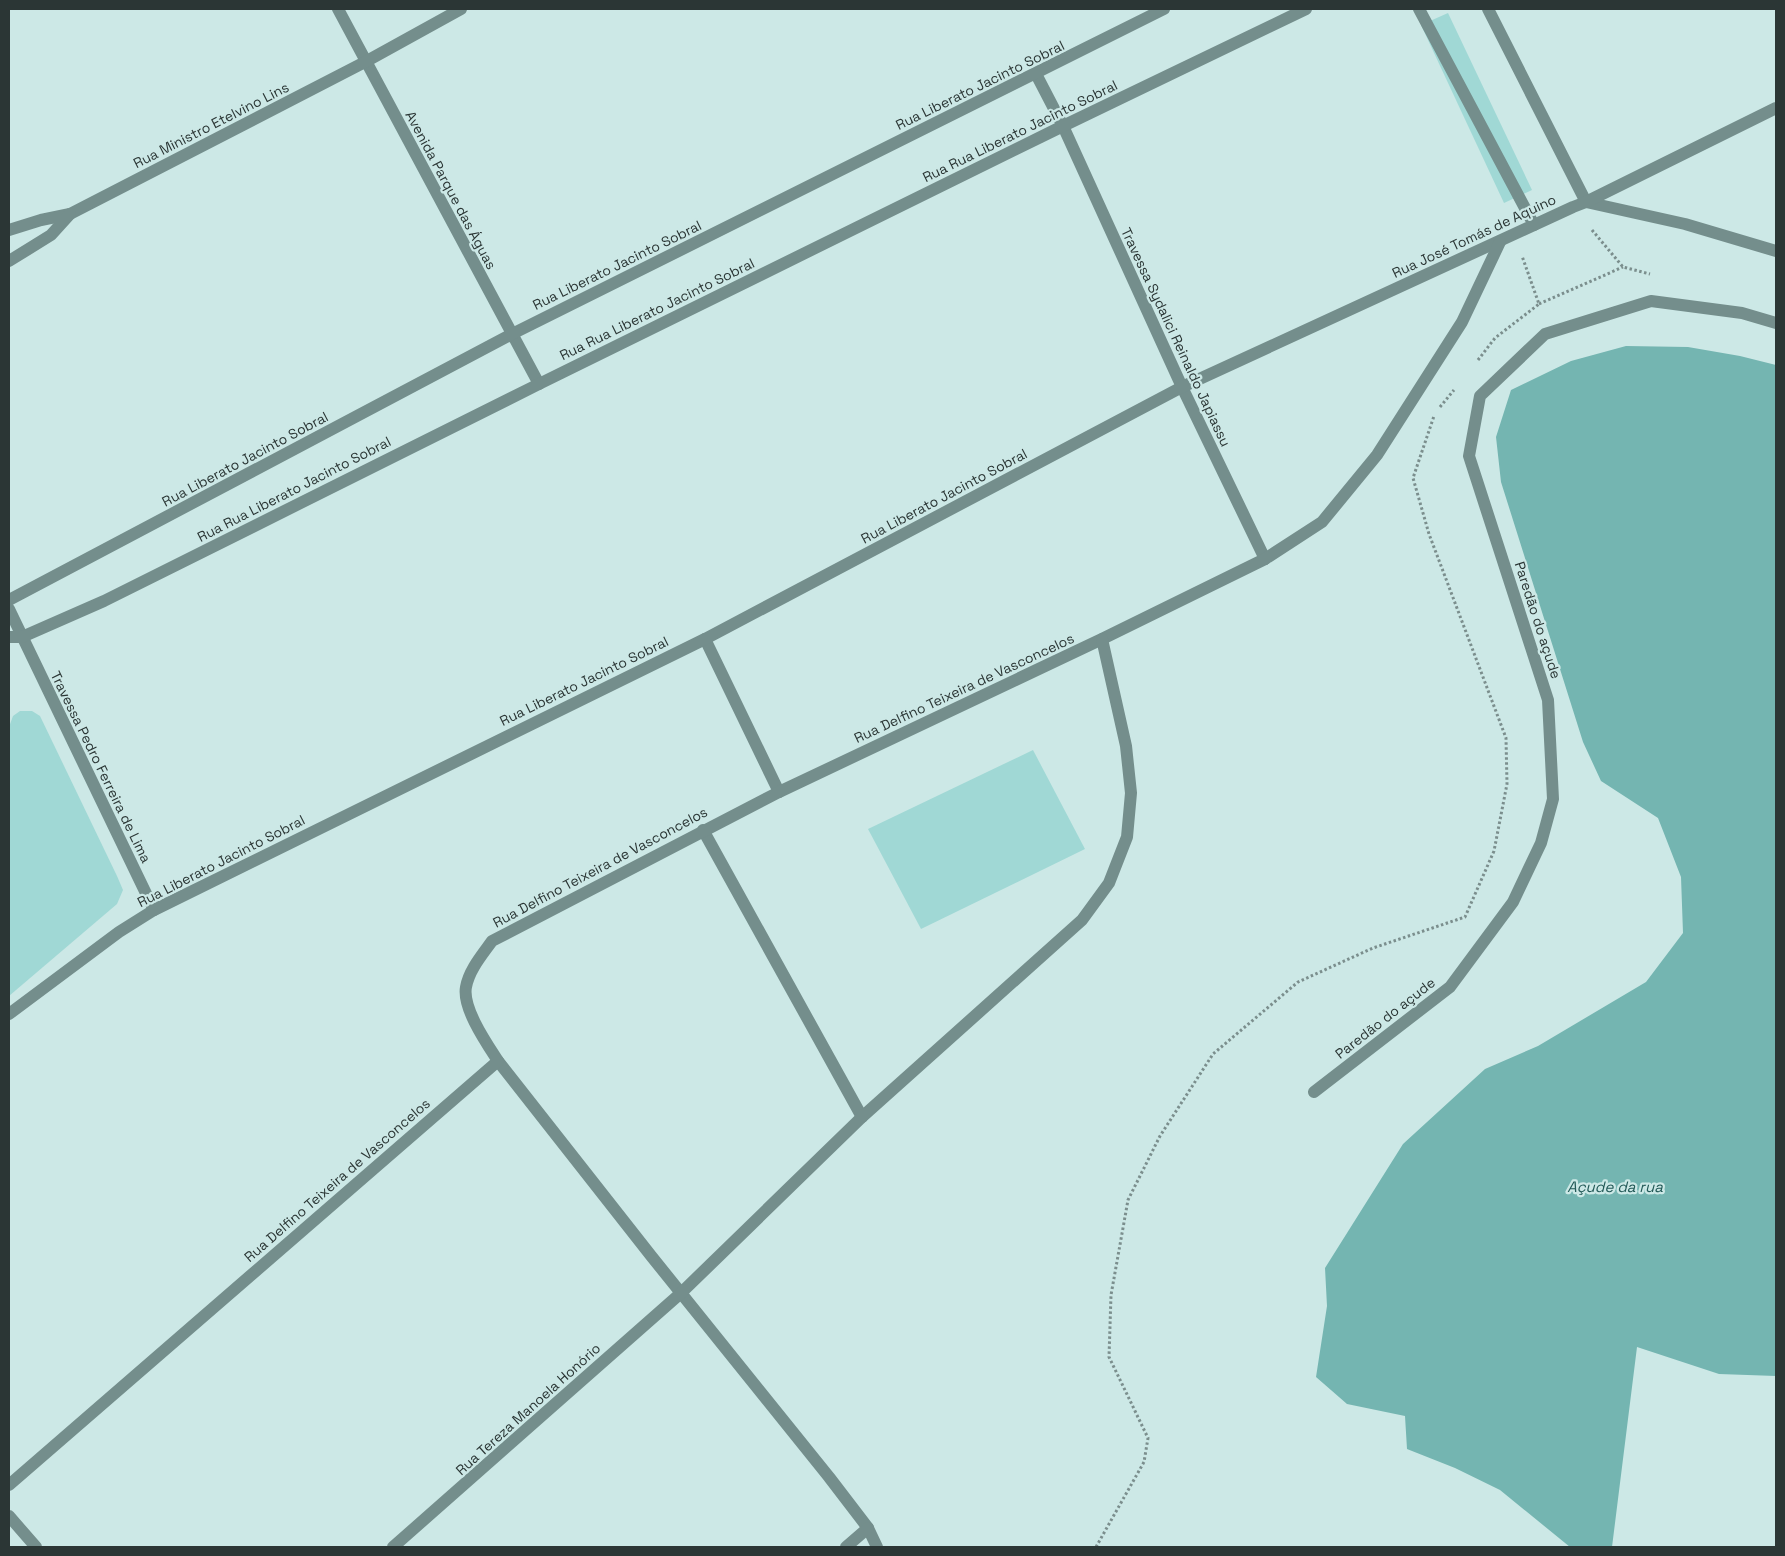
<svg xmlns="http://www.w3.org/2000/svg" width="1785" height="1556" font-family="'Space Grotesk',sans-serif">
<rect width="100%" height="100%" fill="#cce8e6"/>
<g fill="#a0d8d5">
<path d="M1448,13L1532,190L1504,203L1421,25Z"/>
<path d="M20,711H32L40,716L117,876L123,890L117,904L9,996V727L13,716Z"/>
<path d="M1033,750L1085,849L921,929L868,829Z"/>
</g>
<path fill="#74b5b1" d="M1626,346L1688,347L1740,356L1776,365V1376L1719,1374L1637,1347L1612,1547H1570L1500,1490L1455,1468L1407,1449L1405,1416L1347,1404L1316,1377L1327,1306L1325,1268L1403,1144L1485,1069L1538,1046L1646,982L1683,933L1681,877L1658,818L1601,781L1583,742L1501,482L1496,437L1511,390L1571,361Z"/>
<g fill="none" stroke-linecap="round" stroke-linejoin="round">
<g stroke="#7b8e8d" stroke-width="3" stroke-dasharray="2.5 2.5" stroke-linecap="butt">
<path d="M1592,230L1623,267L1650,274"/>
<path d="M1539,304L1623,267"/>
<path d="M1478,360L1495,338L1539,304L1522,256"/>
<path d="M1440,407L1454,390"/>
<path d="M1096,1547L1144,1462L1148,1438L1109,1357L1111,1295L1128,1200L1160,1136L1213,1054L1298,982L1373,948L1465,917L1494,851L1507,784L1506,738L1429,534L1413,478L1434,416"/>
</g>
<g stroke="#748e8c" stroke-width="12">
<path d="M338,9L539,384"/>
<path d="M1419,9L1534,225"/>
<path d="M1488,9L1586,202"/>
<path d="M1036,74L1063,126L1182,387L1265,559"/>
<path d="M1586,202L1685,224L1776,251"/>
<path d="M9,230L41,220L70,214L365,62L461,9"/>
<path d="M9,261L51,235L70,214"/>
<path d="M9,600L512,334L1164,9"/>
<path d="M9,609L154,910"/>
<path d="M9,637H22L104,601L539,384L1063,126L1306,9"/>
<path d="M705,639L779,792"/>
<path d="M703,830L862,1117"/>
<path d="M9,1014L119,932L154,910L705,639L1182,387L1573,207L1586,202L1776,108"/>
<path d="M498,1061L652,1257L829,1477L868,1528L877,1547"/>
<path d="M1314,1092L1450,987L1513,902L1541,843L1553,799L1548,700L1469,456L1480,396L1545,334L1651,301L1742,313L1776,323"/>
<path d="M9,1485L498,1061C487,1044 462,1008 466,987C469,970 482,955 492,941L779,792L1102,639L1265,559L1322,522L1377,455L1462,322L1500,242"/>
<path d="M9,1516L36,1547"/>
<path d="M393,1547L681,1293L862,1117L1082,920L1109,883L1127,837L1131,793L1126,746L1102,639"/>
<path d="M846,1547L868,1528"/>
</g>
</g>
<g text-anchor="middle" stroke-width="4.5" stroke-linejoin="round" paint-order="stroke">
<g font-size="14" fill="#2b3635" stroke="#cce8e6">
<text transform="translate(980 85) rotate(-26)" y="5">Rua Liberato Jacinto Sobral</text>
<text transform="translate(211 125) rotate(-27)" y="5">Rua Ministro Etelvino Lins</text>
<text transform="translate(1020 131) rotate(-26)" y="5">Rua Rua Liberato Jacinto Sobral</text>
<text transform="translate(451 190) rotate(62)" y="5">Avenida Parque das Águas</text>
<text transform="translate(1474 236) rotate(-25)" y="5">Rua José Tomás de Aquino</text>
<text transform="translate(617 265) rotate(-26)" y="5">Rua Liberato Jacinto Sobral</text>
<text transform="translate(657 309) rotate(-26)" y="5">Rua Rua Liberato Jacinto Sobral</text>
<text transform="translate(1176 337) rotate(65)" y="5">Travessa Sydalici Reinaldo Japiassu</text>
<text transform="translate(245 459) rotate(-28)" y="5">Rua Liberato Jacinto Sobral</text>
<text transform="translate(294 489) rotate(-27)" y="5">Rua Rua Liberato Jacinto Sobral</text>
<text transform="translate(944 496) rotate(-28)" y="5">Rua Liberato Jacinto Sobral</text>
<text transform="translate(1538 620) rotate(72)" y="5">Paredão do açude</text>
<text transform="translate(584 681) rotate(-26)" y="5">Rua Liberato Jacinto Sobral</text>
<text transform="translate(964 688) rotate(-25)" y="5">Rua Delfino Teixeira de Vasconcelos</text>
<text transform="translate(101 767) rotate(64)" y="5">Travessa Pedro Ferreira de Lima</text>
<text transform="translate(221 861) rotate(-27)" y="5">Rua Liberato Jacinto Sobral</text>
<text transform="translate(600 867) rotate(-28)" y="5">Rua Delfino Teixeira de Vasconcelos</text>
<text transform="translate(1385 1018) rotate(-38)" y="5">Paredão do açude</text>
<text transform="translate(337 1180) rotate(-41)" y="5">Rua Delfino Teixeira de Vasconcelos</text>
<text transform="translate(528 1409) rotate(-42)" y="5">Rua Tereza Manoela Honório</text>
</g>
<g font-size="15" font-style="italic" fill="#225957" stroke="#cce8e6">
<text x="1615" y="1192">Açude da rua</text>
</g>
</g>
<rect width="1785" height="1556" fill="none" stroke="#2b3635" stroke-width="20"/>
</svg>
